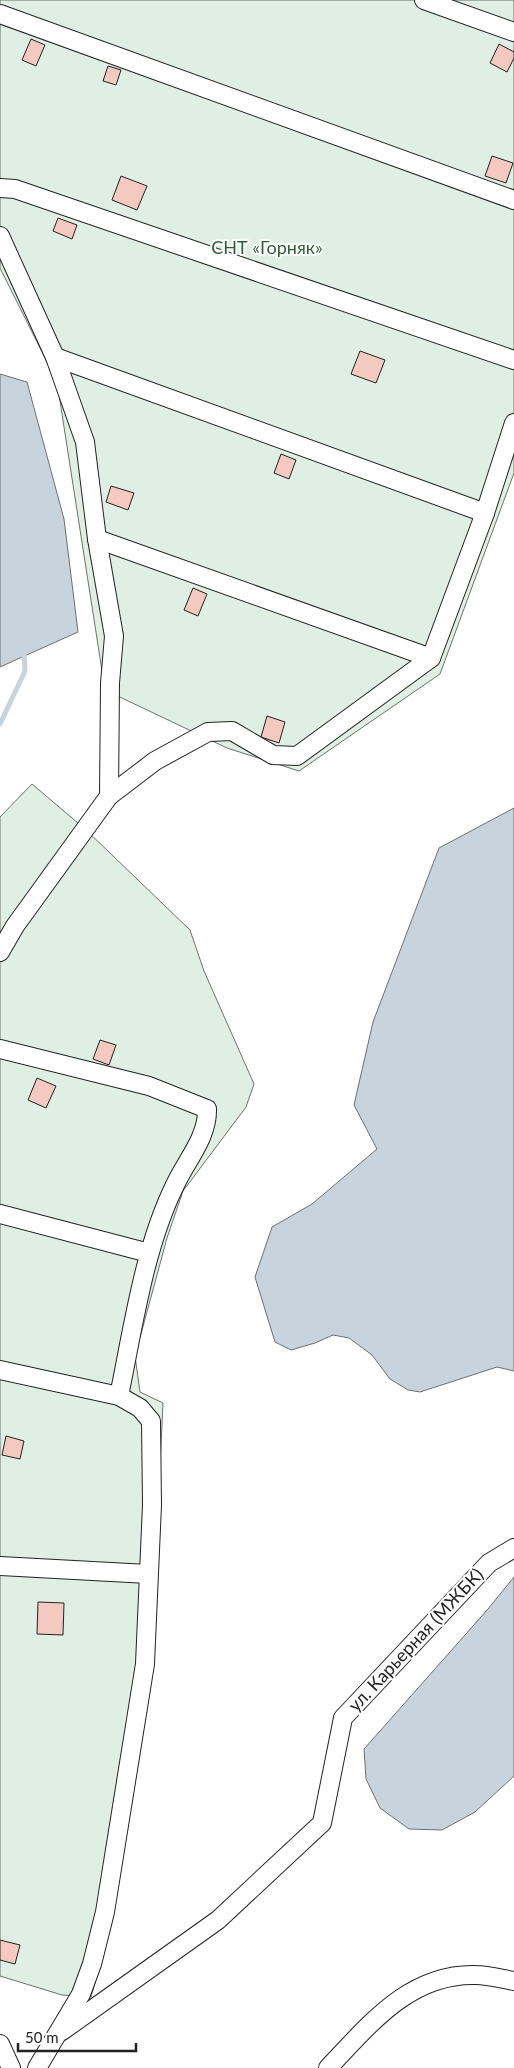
<svg xmlns="http://www.w3.org/2000/svg" width="514" height="2068" font-family="Lato,sans-serif">
<rect width="100%" height="100%" fill="#fff"/>
<g fill="#e0efe3" stroke="#6f6f6f">
<path d="M0,0H514V473L440,674L299,771L227,748L105,690L57,382L0,268Z"/>
<path d="M32,784L85,829L190,930L204,971L254,1084L246,1107L183,1191L167,1238L135,1356L140,1392L163,1403L151,1661L110,1930L91,1997L62,1995L0,1976V817Z"/>
</g>
<g fill="#c7d3dd" stroke="#6f6f6f">
<path d="M0,374L27,382L64,519L78,632L0,667Z"/>
<path d="M514,808V1371L497,1367L420,1392L408,1390L390,1379L372,1355L349,1338L333,1335L315,1343L291,1350L275,1342L255,1277L272,1227L312,1204L377,1149L354,1105L373,1022L439,848Z"/>
<path d="M514,1577V1776L475,1812L442,1830L409,1829L380,1808L366,1779L364,1749L488,1609Z"/>
</g>
<g fill="none" stroke-linecap="round" stroke-linejoin="round">
<path stroke="#c7d3dd" stroke-width="5" d="M0,724L25,671L24,651"/>
</g>
<g fill="#f3c9c0" stroke="#222">
<path d="M31,39L45,45L36,66L22,60Z"/>
<path d="M499,44L514,52V58L507,72L490,63Z"/>
<path d="M108,66L121,70L116,85L103,81Z"/>
<path d="M492,156L513,163L506,183L485,176Z"/>
<path d="M121,176L147,186L137,210L112,200Z"/>
<path d="M58,218L77,225L72,239L53,231Z"/>
<path d="M360,351L385,360L376,383L351,374Z"/>
<path d="M281,454L296,460L289,479L274,473Z"/>
<path d="M111,486L134,493L128,510L106,502Z"/>
<path d="M193,588L207,594L198,616L184,610Z"/>
<path d="M267,716L285,722L279,743L261,737Z"/>
<path d="M100,1040L116,1045L109,1065L93,1059Z"/>
<path d="M37,1078L56,1086L46,1108L28,1100Z"/>
<path d="M6,1436L24,1441L20,1459L2,1455Z"/>
<path d="M38,1602L64,1603L63,1635L37,1634Z"/>
<path d="M0,1940L20,1945L15,1964L0,1960Z"/>
</g>
<g fill="none" stroke-linecap="round" stroke-linejoin="round">
<g stroke="#222" stroke-width="20">
<g id="minor">
<path d="M424,0L514,32"/>
<path d="M0,14L514,200"/>
<path d="M0,188L15,189L514,360"/>
<path d="M0,236L55,357L85,442L97,539L114,636L110,683L109,796"/>
<path d="M55,357L485,513"/>
<path d="M97,539L431,658"/>
<path d="M0,952L15,926L109,796L155,761L208,732L232,731L273,755L297,756L431,658L485,513L514,423"/>
<path d="M0,1049L149,1086L207,1109C208,1137 186,1161 175,1185C144,1248 133,1328 119,1396L0,1370"/>
<path d="M0,1214L149,1253"/>
<path d="M0,1566L148,1574"/>
<path d="M62,2031L218,1920L322,1823L343,1718L489,1563L514,1548"/>
<path d="M0,2044L11,2068"/>
<path d="M37,2068L81,1994L92,1964L105,1912L145,1664L152,1505L151,1421L140,1408L119,1396"/>
<path d="M328,2068C370,2024 410,1973 476,1975C488,1975 502,1979 514,1981"/>
</g>
</g>
<use href="#minor" stroke="#fff" stroke-width="18"/>
</g>
<g text-anchor="middle" stroke-width="4" stroke-linejoin="round" paint-order="stroke">
<g font-size="18" fill="#2f5e38" stroke="#fff">
<text x="267" y="254">СНТ «Горняк»</text>
</g>
<g font-size="18" fill="#222" stroke="#fff">
<text transform="translate(416 1640) rotate(-47)" y="6">ул. Карьерная (МЖБК)</text>
</g>
</g>
<path d="M18 2043v8h118v-8" fill="none" stroke="#222222" stroke-width="2.5"/>
<text x="25" y="2043" font-size="15" fill="#222222" stroke="#ffffff" stroke-width="4" paint-order="stroke">50 m</text>
</svg>
